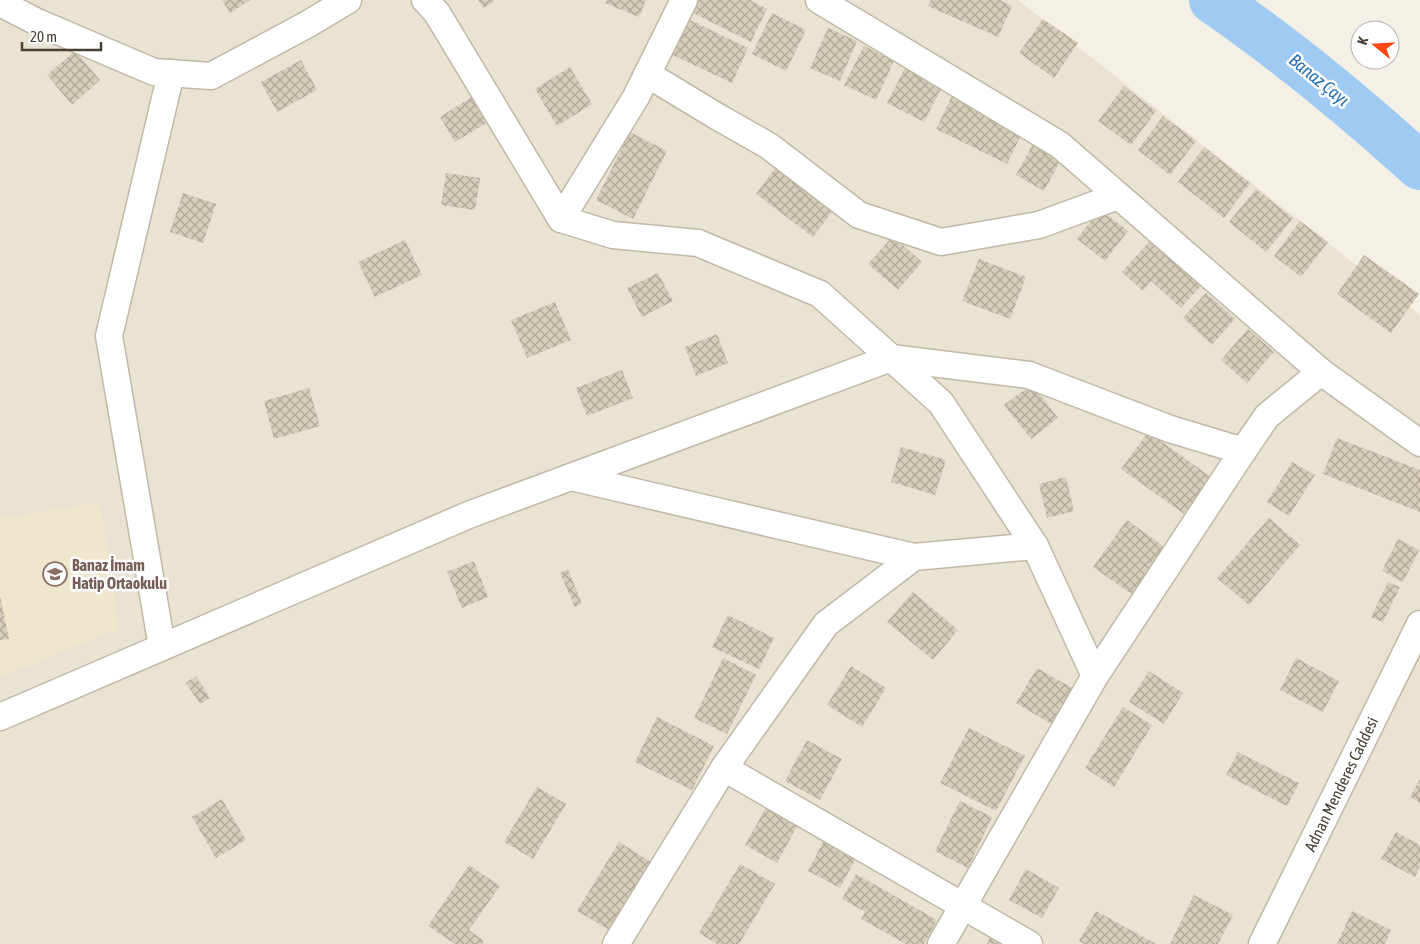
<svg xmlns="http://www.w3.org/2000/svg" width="1420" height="944" font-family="'Asap Condensed',sans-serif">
<defs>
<pattern id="building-cross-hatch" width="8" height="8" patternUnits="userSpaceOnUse" patternTransform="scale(1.25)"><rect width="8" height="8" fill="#d6cdba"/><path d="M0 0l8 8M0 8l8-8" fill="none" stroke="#afa898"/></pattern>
</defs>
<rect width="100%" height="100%" fill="#f4f0e5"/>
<path fill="#e8e3d3" d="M0,0H1018L1420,315V944H0Z"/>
<path fill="#eee7ce" d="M100,503L119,629L0,677V518Z"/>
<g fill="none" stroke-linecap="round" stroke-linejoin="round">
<path stroke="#9ecaf4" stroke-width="48" d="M1213,0C1286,50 1354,106 1420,166"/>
</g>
<g fill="url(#building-cross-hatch)">
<path d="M222,0H250L230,13Z"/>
<path d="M478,0H495L484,8Z"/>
<path d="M606,0H646L639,17L605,3Z"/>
<path d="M699,0H750L767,9L751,42L693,13Z"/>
<path d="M931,0H1000L1012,6L998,37L928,6Z"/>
<path d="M772,13L806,30L786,71L752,54Z"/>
<path d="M1043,19L1078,43L1054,78L1019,53Z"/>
<path d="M690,20L748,48L732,83L673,55Z"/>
<path d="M828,28L857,41L840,81L810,68Z"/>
<path d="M864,46L894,61L876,100L844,85Z"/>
<path d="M75,51L100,80L72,105L47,75Z"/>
<path d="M301,60L317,90L277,112L261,82Z"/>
<path d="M570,67L592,104L557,126L535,89Z"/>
<path d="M905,68L942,87L924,122L887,103Z"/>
<path d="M1124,86L1156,111L1131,145L1098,121Z"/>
<path d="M483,90L498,116L455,142L440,117Z"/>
<path d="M952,96L1023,131L1007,164L936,129Z"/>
<path d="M1163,116L1196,141L1170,175L1138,150Z"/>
<path d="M630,132L667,151L633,219L596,200Z"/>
<path d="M1036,139L1064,154L1044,191L1016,175Z"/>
<path d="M1204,147L1250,183L1224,218L1178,182Z"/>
<path d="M779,163L837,205L813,237L756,194Z"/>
<path d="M446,173L480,178L475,210L441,205Z"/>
<path d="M1256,189L1293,218L1266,252L1229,222Z"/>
<path d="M183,193L216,204L203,243L170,232Z"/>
<path d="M1100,209L1128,231L1105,261L1077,239Z"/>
<path d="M1300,221L1328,242L1301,277L1274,256Z"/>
<path d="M1156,234L1206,280L1181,308L1151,281L1143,291L1122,272Z"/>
<path d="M893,236L922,262L898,290L868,264Z"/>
<path d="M405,240L422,275L375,297L358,262Z"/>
<path d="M1364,255L1419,294L1391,333L1337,294Z"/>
<path d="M979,259L1026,277L1010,319L962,301Z"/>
<path d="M658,273L673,301L642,317L627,288Z"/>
<path d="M1206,293L1235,319L1212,345L1183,318Z"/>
<path d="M555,302L571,340L527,358L511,320Z"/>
<path d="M1248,329L1274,352L1247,383L1221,360Z"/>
<path d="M717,334L728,363L696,376L685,347Z"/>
<path d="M622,370L633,398L587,416L576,388Z"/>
<path d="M1032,384L1058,418L1031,439L1004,405Z"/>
<path d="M309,388L320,426L274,439L264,401Z"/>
<path d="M1148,432L1211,477L1184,514L1121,469Z"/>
<path d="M1337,438L1420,470V512L1323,474Z"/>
<path d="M901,447L946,460L935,495L891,482Z"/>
<path d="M1292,462L1315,475L1289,516L1267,502Z"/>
<path d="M1066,477L1074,511L1047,518L1039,484Z"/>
<path d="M1269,518L1300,545L1249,605L1217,578Z"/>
<path d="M1127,520L1173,553L1140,600L1093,567Z"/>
<path d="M1398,539L1419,550L1403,582L1382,571Z"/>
<path d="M474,561L488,597L462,608L447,572Z"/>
<path d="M568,569L582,604L575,607L560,573Z"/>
<path d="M1388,582L1400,587L1383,622L1371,617Z"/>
<path d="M913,592L958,630L933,660L887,622Z"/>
<path d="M0,596L9,639L0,640Z"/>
<path d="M728,615L774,638L759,669L712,647Z"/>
<path d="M723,658L756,675L727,734L694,718Z"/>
<path d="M1296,658L1339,681L1323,712L1280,690Z"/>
<path d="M851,666L886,688L862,727L827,705Z"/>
<path d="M1037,668L1072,688L1051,724L1016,703Z"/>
<path d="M1149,671L1183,693L1164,724L1129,702Z"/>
<path d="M196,676L210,698L200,704L186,683Z"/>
<path d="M1123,707L1152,725L1114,787L1085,768Z"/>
<path d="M657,717L714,746L692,790L635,762Z"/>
<path d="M969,728L1025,756L996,811L940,783Z"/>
<path d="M807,740L842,759L820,800L785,781Z"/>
<path d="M1238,752L1299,783L1287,806L1226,775Z"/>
<path d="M1420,779V803L1410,797Z"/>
<path d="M537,787L566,804L533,859L504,842Z"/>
<path d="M222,799L246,840L216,858L192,817Z"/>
<path d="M960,801L992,817L968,868L935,851Z"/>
<path d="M769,802L801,819L777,863L745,845Z"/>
<path d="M1396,832L1420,845V866L1415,877L1381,859Z"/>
<path d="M825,838L857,856L840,888L808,871Z"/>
<path d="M619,842L656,865L614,933L577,911Z"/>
<path d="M740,864L775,884L739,944H717L699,933Z"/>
<path d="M469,865L500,886L469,930L484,941L482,944H455L428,926Z"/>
<path d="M1026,869L1059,888L1042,918L1009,900Z"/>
<path d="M856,874L937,920L924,944H906L861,919L865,912L842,899Z"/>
<path d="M1194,895L1233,915L1218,944H1170Z"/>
<path d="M1096,911L1156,944H1084L1079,941Z"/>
<path d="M1352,911L1391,930L1385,944H1337Z"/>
<path d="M990,937L1004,944H987Z"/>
</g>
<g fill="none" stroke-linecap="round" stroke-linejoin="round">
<g stroke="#c0b9a7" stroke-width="29">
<g id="minor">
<path d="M425,0L437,13L561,219L613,235L698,243L820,294L941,403L1035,546L1095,676"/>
<path d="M819,0L1060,145L1321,372L1420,443"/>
<path d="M0,3L37,22L154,72L211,76L308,24L348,0"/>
<path d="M647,74L718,117L769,146L859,215L941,242L1039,225L1118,196"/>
<path d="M561,219L636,97L684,0"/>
<path d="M571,477L914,557"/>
<path d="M162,647L109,336L171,73"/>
<path d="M0,717L471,514L891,358L1029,375L1170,429L1243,451"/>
<path d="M724,768L1029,944"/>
<path d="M616,944L724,768L826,624L914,557L1035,546"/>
<path d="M941,944L1095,676L1243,451L1267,416L1321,372"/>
<path d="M1262,944L1420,624"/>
</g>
</g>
<use href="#minor" stroke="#fff" stroke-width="26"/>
</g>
<defs>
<g id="school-ring" transform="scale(1.25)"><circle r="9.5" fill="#fff" stroke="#8d6e63" stroke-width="1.5"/><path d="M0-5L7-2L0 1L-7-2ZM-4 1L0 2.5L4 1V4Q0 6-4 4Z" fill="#8d6e63"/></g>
</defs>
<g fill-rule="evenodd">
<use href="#school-ring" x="55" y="574"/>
</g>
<g text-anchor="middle" stroke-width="5" stroke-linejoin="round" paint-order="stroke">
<g font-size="16" font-weight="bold" fill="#785e54" stroke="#fff" text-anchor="start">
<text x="72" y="571">Banaz İmam<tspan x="72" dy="18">Hatip Ortaokulu</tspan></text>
</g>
<g font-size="16" fill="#474134" stroke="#fff">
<text transform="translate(1341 784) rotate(-64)" y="6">Adnan Menderes Caddesi</text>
</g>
<g font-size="18" font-style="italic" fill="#276fb8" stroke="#fff">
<text transform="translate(1319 80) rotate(39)" y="6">Banaz Çayı</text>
</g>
</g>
<g transform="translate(1375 45) rotate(288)"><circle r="24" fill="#ffffff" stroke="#b5b3ae"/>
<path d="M0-4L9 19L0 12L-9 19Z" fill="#ff4811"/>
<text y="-8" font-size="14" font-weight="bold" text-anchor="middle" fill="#474134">K</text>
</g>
<path d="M22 42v8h79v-8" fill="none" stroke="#474134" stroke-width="2.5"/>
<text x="30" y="42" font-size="15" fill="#474134" stroke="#ffffff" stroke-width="4" paint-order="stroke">20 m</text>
</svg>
